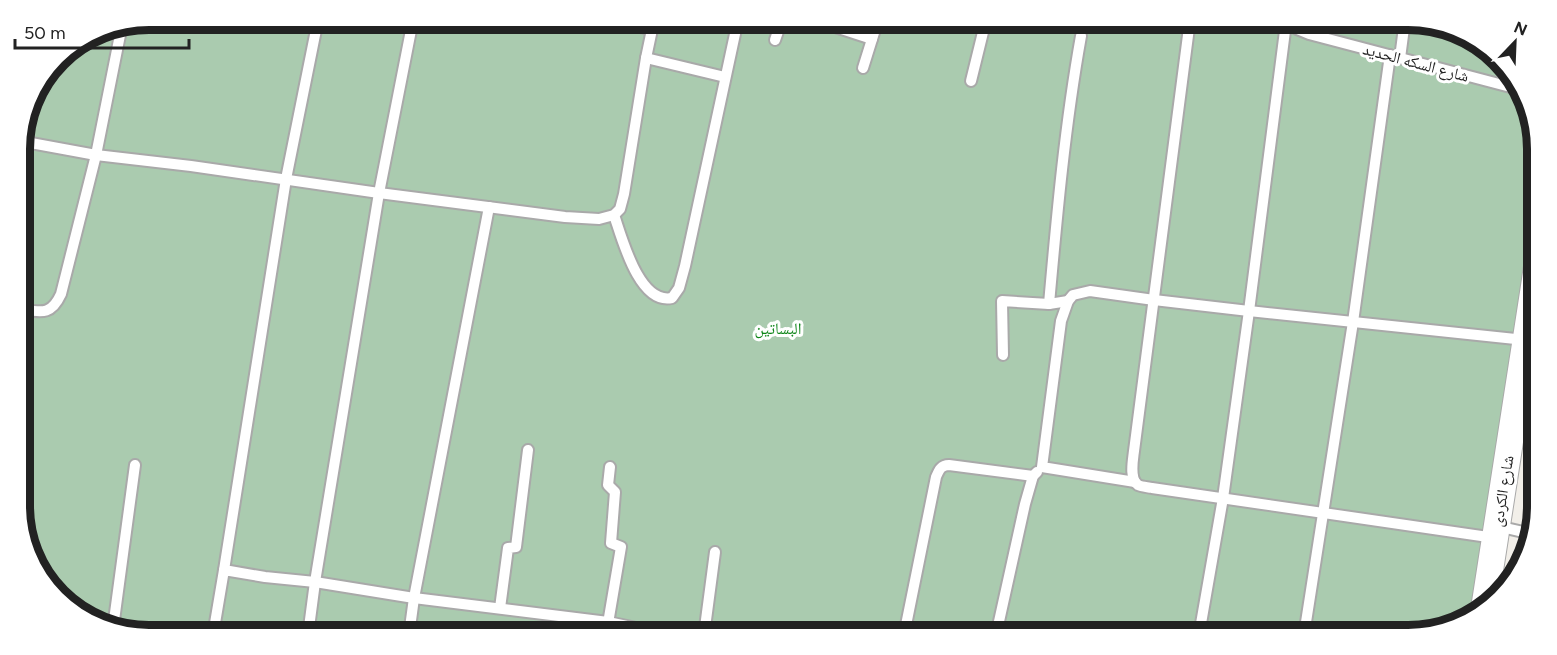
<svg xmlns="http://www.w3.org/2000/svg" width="1557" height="655" font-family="Figtree,'Noto Naskh Arabic',sans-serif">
<rect width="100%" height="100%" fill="#f2efe9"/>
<path fill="#aacbaf" d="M149,20H1408L1457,29L1511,70L1536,132L1537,198L1473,616L1416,635H149L100,626L46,585L21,523L20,140L33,91L63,52L100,29Z"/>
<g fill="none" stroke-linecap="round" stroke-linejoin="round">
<g stroke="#a9a9a9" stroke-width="14">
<g id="service">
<path d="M601,20L652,29"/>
<path d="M814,20L872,39"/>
<path d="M1190,20L1134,451C1133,460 1129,479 1138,485C1142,487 1148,487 1152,488L1495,538"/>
<path d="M1282,20L1297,29L1309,34L1518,89"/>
<path d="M775,40L782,20"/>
<path d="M646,58L725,77"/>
<path d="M1400,58L1405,20"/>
<path d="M863,68L878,20"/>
<path d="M971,81L986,20"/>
<path d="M20,141L96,155L191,166L379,193L565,217L599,219L614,215L620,209L624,194L646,58L654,20"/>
<path d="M614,215C622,238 639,305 672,298L679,288L685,266L738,20"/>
<path d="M1049,304C1057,214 1065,125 1081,36"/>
<path d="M20,309C41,312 51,316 61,294L96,155L122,25"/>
<path d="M1003,355L1002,301L1049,304L1068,301"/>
<path d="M1513,426L1537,431"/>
<path d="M1135,482L1042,467L1061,321L1068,301L1073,295L1090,291L1154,300L1249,311L1525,340"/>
<path d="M1497,526L1532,534"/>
<path d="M224,570L286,179L318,20"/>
<path d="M500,608L508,548L516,547L528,450"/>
<path d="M113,628L135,465"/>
<path d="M213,635L224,570L265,577L315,582L414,598L608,622L669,635"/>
<path d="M308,635L315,582L379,193L413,20"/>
<path d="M409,635L414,598L489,207"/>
<path d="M606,635L621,547L611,543L615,492L608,485L610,467"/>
<path d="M704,635L715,552"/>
<path d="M904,635L936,477C939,470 941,465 949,465L1033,476"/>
<path d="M996,635L1025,504L1033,476L1037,472"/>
<path d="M1199,635L1223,498L1249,311L1286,23"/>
<path d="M1304,635L1353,322L1390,55"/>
</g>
</g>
<g stroke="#a9a9a9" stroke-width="28">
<path id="tertiary" d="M1484,609L1537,267"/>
</g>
<use href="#service" stroke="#fff" stroke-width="10"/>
<use href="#tertiary" stroke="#fff" stroke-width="26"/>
</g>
<g text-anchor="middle" stroke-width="6" stroke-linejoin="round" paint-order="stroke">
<g font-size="16" fill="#222" stroke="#fff">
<text transform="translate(1416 62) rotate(15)" y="6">شارع السكه الحديد</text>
<text transform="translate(1502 491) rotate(-81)" y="6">شارع الكردى</text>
</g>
<g font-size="16" fill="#0c8416" stroke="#fff">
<text x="778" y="334">البساتين</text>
</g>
</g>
<path d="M0 0H1557V655H0ZM149 30H1408A119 119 0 0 1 1527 149V506A119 119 0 0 1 1408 625H149A119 119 0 0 1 30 506V149A119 119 0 0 1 149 30Z" fill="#fff" fill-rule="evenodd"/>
<path fill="none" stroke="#222" stroke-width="8" d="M149 30H1408A119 119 0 0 1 1527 149V506A119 119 0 0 1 1408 625H149A119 119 0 0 1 30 506V149A119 119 0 0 1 149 30Z"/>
<g transform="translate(1515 42) rotate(23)" stroke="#ffffff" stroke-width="4.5" paint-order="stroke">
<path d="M0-4.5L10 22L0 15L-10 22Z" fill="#222222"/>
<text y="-9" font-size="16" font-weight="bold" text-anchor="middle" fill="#222222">N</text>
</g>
<path d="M15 39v9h174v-9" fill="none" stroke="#222222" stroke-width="3"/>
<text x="24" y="39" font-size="18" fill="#222222" stroke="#ffffff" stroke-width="4.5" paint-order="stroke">50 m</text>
</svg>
